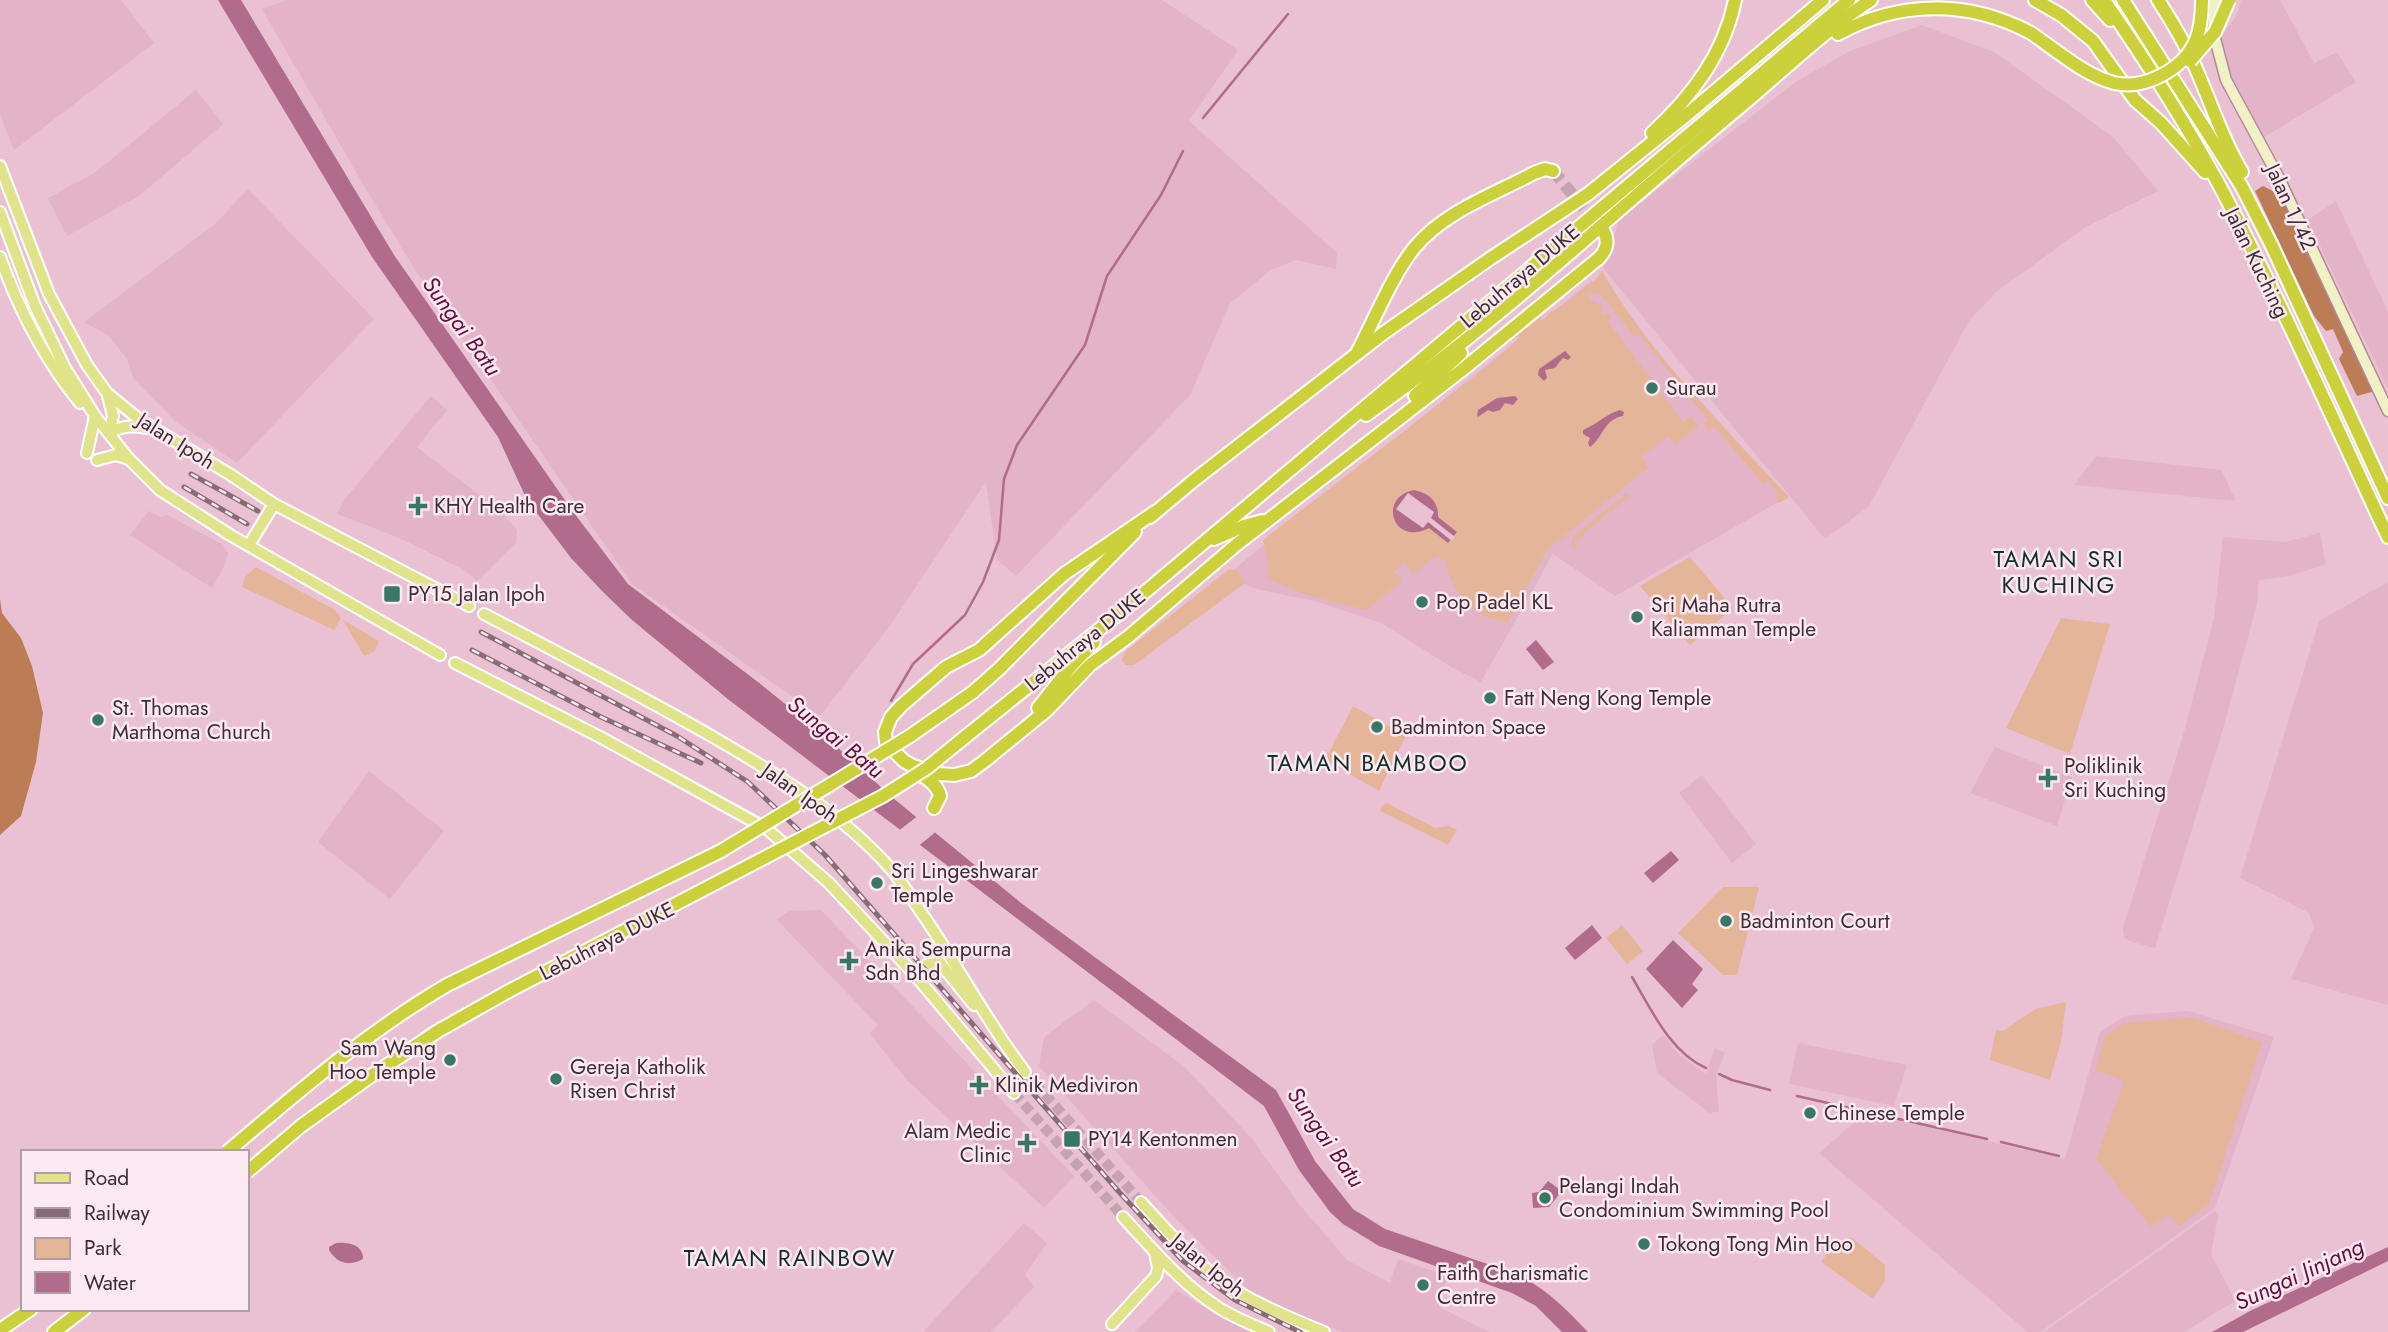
<svg xmlns="http://www.w3.org/2000/svg" width="2388" height="1332" font-family="Jost,sans-serif">
<rect width="100%" height="100%" fill="#eac1d2"/>
<g fill="#e3b3c7">
<path d="M0,0H121L154,43L14,150L0,115Z"/>
<path d="M286,0H1162L1238,50L1189,121L1337,253L1336,269L1296,260L1271,270L1230,303L1190,395L1016,576L997,560L986,482L892,623L820,716L632,584L416,271L367,191L262,9Z"/>
<path d="M2241,0H2280L2314,63L2337,52L2356,82L2264,137L2225,65L2220,38L2237,15Z"/>
<path d="M1922,25L1994,52L2112,136L2158,191L2086,227L1997,291L1969,321L1869,506L1825,539L1603,268L1612,248L1618,220L1797,81L1850,51Z"/>
<path d="M196,90L223,124L139,196L67,236L48,198L96,172Z"/>
<path d="M248,189L374,319L237,463L176,422L133,378L127,359L109,336L84,322L215,224Z"/>
<path d="M2336,201L2388,312V389L2308,220Z"/>
<path d="M1592,280L1787,497L1615,596L1553,554L1481,682L1453,668L1381,623L1318,602L1252,588L1228,574Z"/>
<path d="M431,396L447,410L417,447L500,511L517,530L516,543L477,581L463,569L397,537L337,514L345,499Z"/>
<path d="M2096,456L2221,470L2236,501L2074,485Z"/>
<path d="M149,511L161,517L167,515L222,544L228,553L225,564L212,588L130,535Z"/>
<path d="M2320,533L2326,564L2289,576L2259,580L2257,604L2223,729L2155,948L2129,941L2124,937L2123,928L2184,732L2214,618L2223,537L2285,542Z"/>
<path d="M2388,582V1005L2291,979L2314,928L2309,913L2240,878L2319,621Z"/>
<path d="M1995,747L2072,777L2057,826L1970,793Z"/>
<path d="M369,771L444,831L390,899L318,842Z"/>
<path d="M1702,775L1756,844L1732,863L1679,793Z"/>
<path d="M821,910L1074,1176L1044,1208L908,1081L870,1034L878,1025L776,919L790,911Z"/>
<path d="M1094,1000L1185,1067L1253,1140L1299,1204L1347,1260L1390,1283L1398,1259L1448,1276L1439,1307L1489,1332H1343L1258,1299L1175,1218L1039,1066L1044,1037Z"/>
<path d="M2188,1011L2274,1037L2215,1208L2040,1332H2028L1819,1153L1865,1113L2065,1159L2100,1032L2125,1016Z"/>
<path d="M1663,1035L1680,1056L1706,1074L1715,1048L1725,1053L1716,1075L1719,1111L1710,1113L1657,1073L1652,1045Z"/>
<path d="M1798,1043L1907,1065L1894,1106L1789,1084Z"/>
<path d="M2215,1211L2218,1217L2211,1254L2235,1301L2184,1332H2044Z"/>
<path d="M1024,1223L1047,1243L1025,1275L1034,1287L991,1332H923Z"/>
<path d="M1176,1290L1212,1312L1256,1332H1135Z"/>
</g>
<g fill="#e5b59a">
<path d="M1602,271C1651,356 1723,426 1789,497L1779,503L1775,498L1779,495L1768,481L1763,484L1714,426L1708,431L1704,424L1708,420L1638,333L1634,336L1601,295C1597,293 1592,291 1588,295L1594,303L1601,304L1603,315L1607,313L1611,317L1607,320L1683,422L1691,416L1698,426L1676,445L1668,436L1642,456L1648,468L1547,550L1508,622C1498,620 1485,618 1476,612C1464,603 1444,575 1447,560L1442,561L1438,555L1413,574L1405,563L1394,571L1402,581L1366,610L1307,595L1268,579L1269,566L1263,540L1487,367L1521,337L1510,336L1540,313L1542,321L1546,318L1547,314L1563,305L1596,279Z"/>
<path d="M1627,493L1629,496L1574,542L1578,548H1574L1571,544L1573,536Z"/>
<path d="M1690,557L1733,608L1690,645L1640,586Z"/>
<path d="M256,567L335,610L341,618L334,630L242,587L245,577Z"/>
<path d="M1232,569L1240,574L1245,583L1134,665H1126L1122,661L1123,655L1127,650L1228,570Z"/>
<path d="M2061,618L2110,624L2070,754L2006,728Z"/>
<path d="M343,620L379,641L374,652L364,656Z"/>
<path d="M1353,706L1406,736L1379,791L1327,761L1326,758Z"/>
<path d="M1387,803L1435,828L1449,826L1457,830L1448,845L1380,811L1382,806Z"/>
<path d="M1723,887H1759L1737,975H1723L1678,933Z"/>
<path d="M1622,925L1643,951L1627,964L1606,938Z"/>
<path d="M2066,1002L2061,1041L2050,1080L1990,1060L1996,1030L2003,1031L2035,1009Z"/>
<path d="M2190,1017L2262,1042L2209,1204L2179,1226L2169,1214L2151,1227L2096,1159L2124,1081L2095,1070L2105,1036L2125,1023Z"/>
<path d="M1851,1237L1885,1265V1281L1873,1299L1821,1262L1834,1244Z"/>
</g>
<g fill="#bc7c55">
<path d="M2263,186L2281,195L2375,391L2357,396L2339,359L2343,352L2333,329L2326,331L2314,316L2255,191Z"/>
<path d="M0,599L2,613L21,638L32,666L43,713L36,762L21,816L0,835Z"/>
</g>
<g fill="#b16c8c">
<path d="M218,0H241L394,255L574,513L628,584L758,682L826,737L893,798L1021,903L1276,1090L1315,1161L1353,1209L1385,1229L1514,1273C1545,1287 1565,1308 1588,1332H1562L1536,1306L1512,1293L1379,1246L1343,1224L1330,1212L1299,1170L1264,1106L729,700L632,620L603,592L571,558L527,500L498,437L372,257Z"/>
<path d="M1565,351L1571,357L1568,360L1563,358C1553,368 1561,367 1545,370L1547,378L1544,381L1538,375L1539,369Z"/>
<path d="M1515,396L1518,399L1513,405L1505,403L1500,410L1493,412L1488,410L1478,417L1477,415L1478,410L1497,398Z"/>
<path d="M1620,410L1624,412L1623,416C1604,419 1603,438 1590,447L1588,443L1590,438L1583,434V430C1596,425 1606,414 1620,410Z"/>
<path d="M1414,490C1429,493 1439,502 1438,517L1457,532L1448,543L1429,528C1393,547 1377,497 1414,490Z"/>
<path d="M1536,640L1554,662L1543,670L1526,649Z"/>
<path d="M1671,851L1679,860L1653,883L1644,873Z"/>
<path d="M1592,925L1602,938L1575,960L1565,948Z"/>
<path d="M1673,940L1703,969L1692,984L1698,990L1682,1008L1646,969Z"/>
<path d="M1548,1181L1562,1191L1549,1207L1533,1208L1532,1193L1539,1192Z"/>
<path d="M336,1243C348,1242 363,1244 363,1259C350,1267 336,1263 329,1250V1247Z"/>
<path d="M2388,1247V1261L2243,1332H2212L2252,1310Z"/>
</g>
<g fill="#eac1d2">
<path d="M1408,493L1434,512L1431,518L1455,537L1452,541L1428,522L1423,528L1396,509Z"/>
<path d="M919,815L938,830L916,848L897,832Z"/>
</g>
<g fill="none" stroke-linecap="round" stroke-linejoin="round">
<g stroke="#b16c8c" stroke-width="2.5">
<path d="M1203,118L1288,14"/>
<path d="M891,701L913,664L965,615L983,582L999,540L1004,479L1017,445L1085,345L1107,276L1161,195L1183,151"/>
<path d="M1632,977C1651,1009 1670,1052 1706,1068"/>
<path d="M1719,1074L1732,1080L1770,1090"/>
<path d="M1797,1096L1987,1139"/>
<path d="M2001,1142L2059,1156"/>
</g>
<g stroke="#c7a3b2" stroke-width="10" stroke-dasharray="10 5" stroke-linecap="butt">
<path d="M1025,1072L1141,1202"/>
<path d="M1014,1093L1123,1217"/>
</g>
<path stroke="#c7a3b2" stroke-width="12" stroke-dasharray="12 6" stroke-linecap="butt" d="M1553,171L1604,232"/>
<g stroke="#b08a9a" stroke-width="13">
<path id="secondary" d="M2215,0L2213,31L2226,80L2279,178L2388,411"/>
</g>
<g stroke="#fff" stroke-width="14">
<g id="primary">
<path d="M0,166L49,294L87,365L107,393L140,420L231,475L274,504L469,606"/>
<path d="M0,212L35,306L65,368L95,416L129,459L160,490L230,535L440,655"/>
<path d="M0,257C19,310 44,359 80,403"/>
<path d="M108,396L113,416L109,433"/>
<path d="M109,433C122,426 132,425 146,428"/>
<path d="M87,453L95,416"/>
<path d="M97,460L116,455L129,459"/>
<path d="M249,545L274,504"/>
<path d="M484,614C561,654 638,694 713,737C777,774 841,813 891,869C902,882 911,898 921,912C957,964 986,1021 1025,1072"/>
<path d="M455,663L600,737L767,829L829,883L914,974L1014,1093"/>
<path d="M914,974C922,966 929,962 940,963L974,1005"/>
<path d="M1141,1202C1172,1236 1203,1273 1245,1296C1270,1310 1297,1321 1324,1332"/>
<path d="M1123,1217C1153,1250 1182,1284 1219,1308C1235,1318 1253,1325 1269,1332"/>
<path d="M1112,1324L1156,1276L1158,1268L1155,1253"/>
</g>
</g>
<g stroke="#fff" stroke-width="16">
<g id="highway">
<path d="M2035,0L2061,15L2093,41L2135,100L2161,123L2205,172"/>
<path d="M2092,0L2110,20"/>
<path d="M2104,0C2144,58 2183,119 2217,181C2279,297 2332,418 2388,537"/>
<path d="M2123,0L2242,187L2272,246L2388,498"/>
<path d="M2158,0C2171,20 2183,40 2193,62C2210,99 2221,137 2242,172"/>
<path d="M1838,34C1900,0 1968,0 2031,33"/>
<path d="M1652,133C1692,96 1724,54 1735,0"/>
<path d="M1358,351C1374,320 1394,272 1415,247C1445,211 1495,194 1534,173L1545,169L1553,171"/>
<path d="M1415,396L1461,353"/>
<path d="M1366,415C1497,323 1613,213 1735,111C1780,74 1823,31 1871,0"/>
<path d="M1155,512L1064,574L979,650L946,667L901,706L891,717L885,732L886,742L891,748L904,761L913,766L939,774L954,775L971,771L986,760L1047,710L1090,665L1128,637L1236,545L1462,370L1599,258C1606,251 1609,241 1604,232"/>
<path d="M1150,517L1193,481L1385,332L1491,258L1588,194L1690,112L1823,0"/>
<path d="M1214,539L1244,526L1262,521"/>
<path d="M1038,708L1072,665L1094,642"/>
<path d="M910,736L973,692L999,669L1135,532"/>
<path d="M965,737L1126,608L1849,0"/>
<path d="M917,773C927,778 937,784 940,796L934,808"/>
<path d="M0,1330L31,1309"/>
<path d="M54,1332L84,1309"/>
</g>
</g>
<use href="#secondary" stroke="#f0f1c4" stroke-width="10"/>
<use href="#primary" stroke="#e0e389" stroke-width="10"/>
<use href="#highway" stroke="#ccd03a" stroke-width="12"/>
<g stroke="#876c78" stroke-width="5">
<g id="rail">
<path d="M191,474L258,511"/>
<path d="M184,487L247,524"/>
<path d="M481,632L677,736L748,782L825,855L1120,1193L1183,1261L1235,1300L1300,1332"/>
<path d="M472,650L601,717L701,763"/>
</g>
</g>
<use href="#rail" stroke="#fde9f1" stroke-width="2.5" stroke-dasharray="8" stroke-linecap="butt"/>
<g stroke="#fff" stroke-width="16" stroke-linecap="butt">
<g id="highway-bridge">
<path d="M2031,33C2056,50 2084,75 2114,83C2144,90 2182,70 2195,42C2201,29 2202,14 2202,0"/>
<path d="M2190,61L2215,32L2229,0"/>
<path d="M227,1152C298,1092 367,1032 447,985L721,851L910,736"/>
<path d="M247,1172L301,1126L368,1078L438,1031L509,991L883,796L927,768L965,737"/>
</g>
</g>
<use href="#highway-bridge" stroke="#ccd03a" stroke-width="12"/>
</g>
<g fill="#387764" stroke="#fde9f1" stroke-width="2.5">
<circle cx="1652" cy="388" r="7"/>
<path d="M414.5 495.5h7v7h7v7h-7v7h-7v-7h-7v-7h7z"/>
<rect x="383" y="585" width="18" height="18" rx="3.5"/>
<circle cx="1422" cy="602" r="7"/>
<circle cx="1637" cy="617" r="7"/>
<circle cx="1490" cy="698" r="7"/>
<circle cx="98" cy="720" r="7"/>
<circle cx="1377" cy="727" r="7"/>
<path d="M2044.5 767.5h7v7h7v7h-7v7h-7v-7h-7v-7h7z"/>
<circle cx="877" cy="883" r="7"/>
<circle cx="1726" cy="921" r="7"/>
<path d="M845.5 950.5h7v7h7v7h-7v7h-7v-7h-7v-7h7z"/>
<circle cx="450" cy="1060" r="7"/>
<circle cx="556" cy="1079" r="7"/>
<path d="M975.5 1074.5h7v7h7v7h-7v7h-7v-7h-7v-7h7z"/>
<circle cx="1810" cy="1113" r="7"/>
<rect x="1063" y="1130" width="18" height="18" rx="3.5"/>
<path d="M1023.5 1132.5h7v7h7v7h-7v7h-7v-7h-7v-7h7z"/>
<circle cx="1545" cy="1198" r="7"/>
<circle cx="1644" cy="1244" r="7"/>
<circle cx="1423" cy="1285" r="7"/>
</g>
<g text-anchor="middle" stroke-width="5" stroke-linejoin="round" paint-order="stroke">
<g font-size="21" fill="#3d2d34" stroke="#fde9f1">
<text transform="translate(2291 207) rotate(65)" y="7">Jalan 1/42</text>
<text transform="translate(2257 263) rotate(64)" y="7">Jalan Kuching</text>
<text transform="translate(1520 276) rotate(-40)" y="7">Lebuhraya DUKE</text>
<text transform="translate(176 441) rotate(32)" y="7">Jalan Ipoh</text>
<text transform="translate(1085 640) rotate(-39)" y="7">Lebuhraya DUKE</text>
<text transform="translate(800 793) rotate(35)" y="7">Jalan Ipoh</text>
<text transform="translate(607 941) rotate(-27)" y="7">Lebuhraya DUKE</text>
<text transform="translate(1208 1265) rotate(39)" y="7">Jalan Ipoh</text>
</g>
<g font-size="21" fill="#3d2d34" stroke="#fde9f1" text-anchor="start">
<text x="1666" y="395">Surau</text>
<text x="434" y="513">KHY Health Care</text>
<text x="408" y="601">PY15 Jalan Ipoh</text>
<text x="1436" y="609">Pop Padel KL</text>
<text x="1651" y="612">Sri Maha Rutra<tspan x="1651" dy="24">Kaliamman Temple</tspan></text>
<text x="1504" y="705">Fatt Neng Kong Temple</text>
<text x="112" y="715">St. Thomas<tspan x="112" dy="24">Marthoma Church</tspan></text>
<text x="1391" y="734">Badminton Space</text>
<text x="2064" y="773">Poliklinik<tspan x="2064" dy="24">Sri Kuching</tspan></text>
<text x="891" y="878">Sri Lingeshwarar<tspan x="891" dy="24">Temple</tspan></text>
<text x="1740" y="928">Badminton Court</text>
<text x="865" y="956">Anika Sempurna<tspan x="865" dy="24">Sdn Bhd</tspan></text>
<text x="436" y="1055" text-anchor="end">Sam Wang<tspan x="436" dy="24">Hoo Temple</tspan></text>
<text x="570" y="1074">Gereja Katholik<tspan x="570" dy="24">Risen Christ</tspan></text>
<text x="995" y="1092">Klinik Mediviron</text>
<text x="1824" y="1120">Chinese Temple</text>
<text x="1011" y="1138" text-anchor="end">Alam Medic<tspan x="1011" dy="24">Clinic</tspan></text>
<text x="1088" y="1146">PY14 Kentonmen</text>
<text x="1559" y="1193">Pelangi Indah<tspan x="1559" dy="24">Condominium Swimming Pool</tspan></text>
<text x="1658" y="1251">Tokong Tong Min Hoo</text>
<text x="1437" y="1280">Faith Charismatic<tspan x="1437" dy="24">Centre</tspan></text>
</g>
<g font-size="23" font-style="italic" fill="#640d3f" stroke="#fde9f1">
<text transform="translate(462 326) rotate(54)" y="8">Sungai Batu</text>
<text transform="translate(836 737) rotate(39)" y="8">Sungai Batu</text>
<text transform="translate(1326 1137) rotate(55)" y="8">Sungai Batu</text>
<text transform="translate(2299 1274) rotate(-25)" y="8">Sungai Jinjang</text>
</g>
<g font-size="23" letter-spacing="2" fill="#123027" stroke="#fde9f1">
<text x="2059" y="567">TAMAN SRI<tspan x="2059" dy="26">KUCHING</tspan></text>
<text x="1368" y="771">TAMAN BAMBOO</text>
<text x="790" y="1266">TAMAN RAINBOW</text>
</g>
</g>
<rect x="21" y="1150" width="228" height="161" fill="#fde9f1" stroke="#b09ea5" stroke-width="2"/>
<rect x="35" y="1173" width="35" height="10" fill="#e0e389" stroke="#b09ea5" stroke-width="2"/>
<text x="84" y="1185" font-size="21" fill="#3d2d34">Road</text>
<rect x="35" y="1208" width="35" height="10" fill="#876c78" stroke="#b09ea5" stroke-width="2"/>
<text x="84" y="1220" font-size="21" fill="#3d2d34">Railway</text>
<rect x="35" y="1238" width="35" height="21" fill="#e5b59a" stroke="#b09ea5" stroke-width="2"/>
<text x="84" y="1255" font-size="21" fill="#3d2d34">Park</text>
<rect x="35" y="1272" width="35" height="21" fill="#b16c8c" stroke="#b09ea5" stroke-width="2"/>
<text x="84" y="1290" font-size="21" fill="#3d2d34">Water</text>
</svg>
